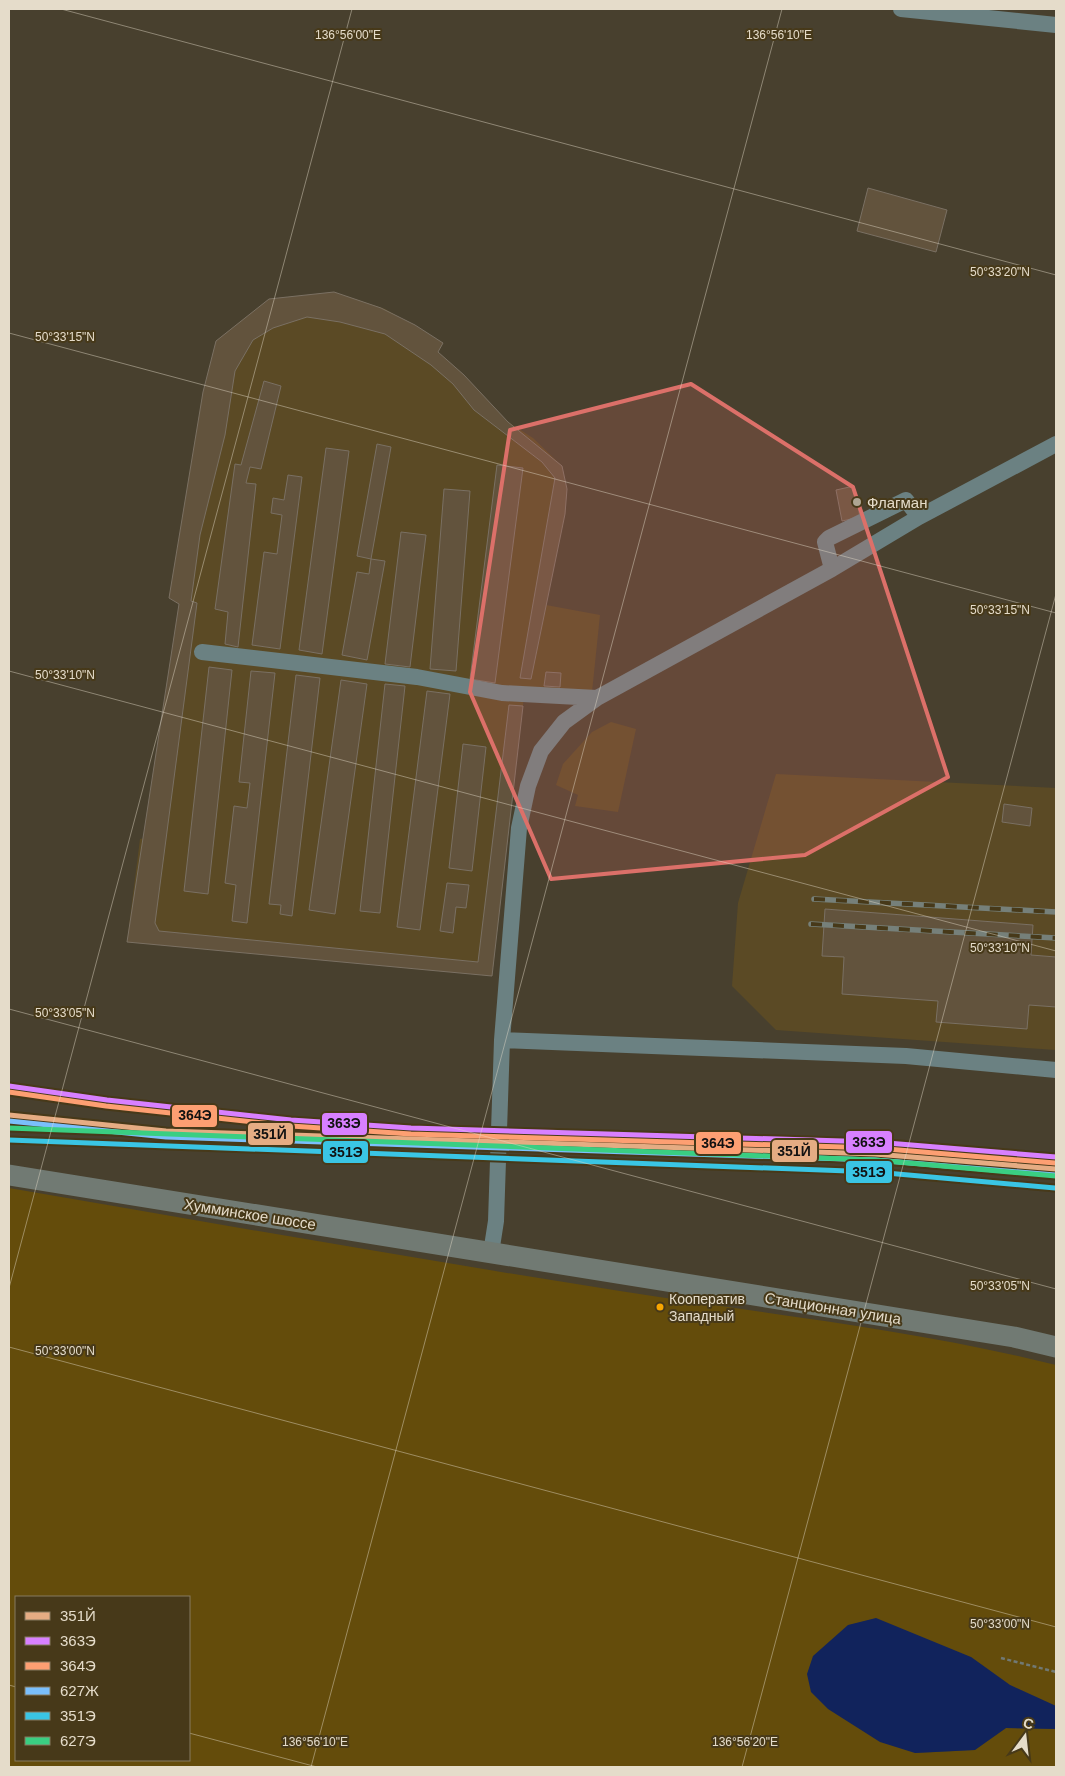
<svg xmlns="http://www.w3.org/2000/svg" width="1065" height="1776" viewBox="0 0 1065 1776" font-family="Helvetica,sans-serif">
	<rect width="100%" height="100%" fill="#48402e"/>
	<path fill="#5b4a25" d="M 334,292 L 385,309 L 443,343 L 438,352 L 508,422 L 533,438 L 562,466 L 567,489 L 565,514 L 546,605 L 600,615 L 592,692 L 525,688 L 492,976 L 127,942 L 140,839 L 150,837 L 179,604 L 169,598 L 203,392 L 216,341 L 269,299 Z
		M 611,722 L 636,729 L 618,812 L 575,806 L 578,795 L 556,785 L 563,764 L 592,732 Z
		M 776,774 L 1056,788 L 1056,1050 L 776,1030 L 732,986 L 738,903 Z"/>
	<path fill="#644c0b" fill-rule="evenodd" d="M 9,1188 C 212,1223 416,1259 620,1291 C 765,1314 913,1329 1056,1365 L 1056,1706 L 1010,1685 L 971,1657 L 915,1753 L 974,1750 L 1006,1728 L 1056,1729 L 1056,1767 L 9,1767 ZM 16,1597 L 189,1597 L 189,1760 L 16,1760 Z"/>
	<path fill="#11235c" d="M 876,1618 L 971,1657 L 1010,1685 L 1056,1706 L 1056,1729 L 1006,1728 L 975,1750 L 915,1753 L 880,1742 L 828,1709 L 811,1692 L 807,1674 L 813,1656 L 848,1625 Z"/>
	<path fill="#62533d" stroke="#7a7063" d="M 868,188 L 947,210 L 936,252 L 857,231 Z
		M 334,292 L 381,308 L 415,325 L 443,343 L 438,352 L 464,375 L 508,422 L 562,466 L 567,489 L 565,514 L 531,679 L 520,678 L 555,478 L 542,462 L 474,410 L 453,384 L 431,365 L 385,334 L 340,322 L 307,317 L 273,328 L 253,340 L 235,371 L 225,435 L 200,535 L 191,601 L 197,603 L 155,923 L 159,931 L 478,962 L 509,705 L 523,706 L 492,976 L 127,942 L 179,604 L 169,598 L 203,392 L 216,341 L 269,299 Z
		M 264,381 L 281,386 L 261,469 L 250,467 L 246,483 L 256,484 L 238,647 L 225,644 L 228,612 L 215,609 L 235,464 L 241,465 Z
		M 377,444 L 391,447 L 371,559 L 357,556 Z
		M 326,448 L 349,451 L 322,654 L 299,650 Z
		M 497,465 L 523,468 L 495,683 L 470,679 Z
		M 288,475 L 302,477 L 280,649 L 252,645 L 264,552 L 277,554 L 282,515 L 271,513 L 273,498 L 284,500 Z
		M 854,486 L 860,517 L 842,521 L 836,490 Z
		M 444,489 L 470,491 L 456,671 L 430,669 Z
		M 401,532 L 426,535 L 410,667 L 385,664 Z
		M 371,559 L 385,561 L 367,660 L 342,655 L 357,572 L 369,574 Z
		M 209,667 L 232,670 L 208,894 L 184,891 Z
		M 251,671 L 275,673 L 247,923 L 232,921 L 236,885 L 225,883 L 234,806 L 247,808 L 250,783 L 239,782 Z
		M 546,672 L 561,673 L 560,687 L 544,686 Z
		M 296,675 L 320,678 L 292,916 L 280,914 L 281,905 L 269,904 Z
		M 341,680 L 367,684 L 335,914 L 309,910 Z
		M 385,684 L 405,686 L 380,913 L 360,911 Z
		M 427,691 L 450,694 L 420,930 L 397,927 Z
		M 463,744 L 486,747 L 472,871 L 449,868 Z
		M 1004,804 L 1032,808 L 1030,826 L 1002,822 Z
		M 447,883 L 469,885 L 466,908 L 456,907 L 453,933 L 440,931 Z
		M 825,909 L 1033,925 L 1031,955 L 1056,957 L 1056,1007 L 1029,1005 L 1027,1029 L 936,1022 L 938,1001 L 842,994 L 844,957 L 822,956 Z"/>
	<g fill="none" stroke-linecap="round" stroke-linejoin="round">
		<path stroke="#717974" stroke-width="2.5" stroke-dasharray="4 2.5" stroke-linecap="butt" d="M 1001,1658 L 1056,1672"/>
		<path stroke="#6b8182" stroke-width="16" d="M 901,9 L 1056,25
			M 832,569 L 825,542 L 829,538 L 906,500 L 919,517
			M 202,652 L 417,677 L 502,693 L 597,698
			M 502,1040 L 906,1056 L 1056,1070
			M 491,1253 L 496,1221 L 502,1040 L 519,828 L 528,786 L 541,751 L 564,722 L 597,698 L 832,569 L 919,517 L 1056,444"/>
		<path stroke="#717a73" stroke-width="21" d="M 9,1175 L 1014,1337 L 1056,1347"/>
		<defs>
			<path id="rail" d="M 814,899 L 1056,912
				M 811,924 L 1056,938"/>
		</defs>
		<use href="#rail" stroke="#76807a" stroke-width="5.5"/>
		<use href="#rail" stroke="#473919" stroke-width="4" stroke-dasharray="11" stroke-linecap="butt"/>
		<defs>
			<path id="rail-1" d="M 9,1115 L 166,1131 L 875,1154 L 1056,1169"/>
			<path id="rail-2" d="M 9,1086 L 107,1100 L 291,1120 L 411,1128 L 875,1142 L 1056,1157"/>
			<path id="rail-3" d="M 9,1092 L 106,1106 L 291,1126 L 411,1134 L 875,1148 L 1055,1163"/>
			<path id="rail-4" d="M 9,1121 L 166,1137 L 875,1160 L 1055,1175"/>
			<path id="rail-5" d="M 9,1140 L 875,1172 L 1055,1188"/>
			<path id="rail-6" d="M 9,1128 L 875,1160 L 1056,1176"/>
		</defs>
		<use href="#rail-1" stroke="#473919" stroke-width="9"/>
		<use href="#rail-2" stroke="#473919" stroke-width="9"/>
		<use href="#rail-3" stroke="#473919" stroke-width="9"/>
		<use href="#rail-4" stroke="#473919" stroke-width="9"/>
		<use href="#rail-5" stroke="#473919" stroke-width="9"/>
		<use href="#rail-6" stroke="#473919" stroke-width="9"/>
		<use href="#rail-1" stroke="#e5ac83" stroke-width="5"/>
		<use href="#rail-2" stroke="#d880ff" stroke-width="5"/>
		<use href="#rail-3" stroke="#fd9f72" stroke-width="5"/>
		<use href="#rail-4" stroke="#7abffc" stroke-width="5"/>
		<use href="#rail-5" stroke="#3ac5e4" stroke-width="5"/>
		<use href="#rail-6" stroke="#3ace82" stroke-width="5"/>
	</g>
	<path fill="#dc7069" fill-opacity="0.2" stroke="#dc7069" stroke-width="4" stroke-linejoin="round" d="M 691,384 L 853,487 L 948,777 L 805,855 L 551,879 L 470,692 L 510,430 Z"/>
	<path fill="none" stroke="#e5dcca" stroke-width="1" stroke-opacity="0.45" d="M 61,9 L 1056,275M 9,333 L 1056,613M 9,671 L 1056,951M 9,1009 L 1056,1289M 9,1288 L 352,9M 9,1347 L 1056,1627M 9,1685 L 16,1687M 189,1733 L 317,1767M 311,1767 L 782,9M 742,1767 L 1056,594"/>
	<circle fill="#aea593" stroke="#473919" stroke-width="2" cx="857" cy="502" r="5"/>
	<circle fill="#f7a600" stroke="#473919" stroke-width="2" cx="660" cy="1307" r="4.5"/>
	<g text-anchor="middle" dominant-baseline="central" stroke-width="4" stroke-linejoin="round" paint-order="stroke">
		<g font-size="14" fill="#e5dcca" stroke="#473919" text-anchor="start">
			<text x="669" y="1299">Кооператив<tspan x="669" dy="17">Западный</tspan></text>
		</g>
		<g font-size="15" fill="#e5dcca" stroke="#473919" text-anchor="start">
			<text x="867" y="502">Флагман</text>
		</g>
		<g font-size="15" fill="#e5dcca" stroke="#473919">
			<text transform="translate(250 1214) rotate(9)">Хумминское шоссе</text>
			<text transform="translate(833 1308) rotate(9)">Станционная улица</text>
		</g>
	</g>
	<g font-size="12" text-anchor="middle" fill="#e5dcca" stroke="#473919" stroke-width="4" stroke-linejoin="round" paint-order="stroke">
		<text x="348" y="39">136°56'00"E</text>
		<text x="779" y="39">136°56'10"E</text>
		<text x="1000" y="276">50°33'20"N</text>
		<text x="65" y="341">50°33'15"N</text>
		<text x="1000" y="614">50°33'15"N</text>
		<text x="65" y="679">50°33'10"N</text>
		<text x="1000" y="952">50°33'10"N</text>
		<text x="65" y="1017">50°33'05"N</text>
		<text x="1000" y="1290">50°33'05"N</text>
		<text x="65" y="1355">50°33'00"N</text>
		<text x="1000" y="1628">50°33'00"N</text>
		<text x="315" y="1746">136°56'10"E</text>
		<text x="745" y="1746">136°56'20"E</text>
	</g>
	<g stroke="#473919" stroke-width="2">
		<rect x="171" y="1104" width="47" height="24" rx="5" fill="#fd9f72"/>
		<rect x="321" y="1112" width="47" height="24" rx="5" fill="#d880ff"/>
		<rect x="247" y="1122" width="47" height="24" rx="5" fill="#e5ac83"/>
		<rect x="845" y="1130" width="48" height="24" rx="5" fill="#d880ff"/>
		<rect x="695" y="1131" width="47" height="24" rx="5" fill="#fd9f72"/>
		<rect x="771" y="1139" width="47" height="24" rx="5" fill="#e5ac83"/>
		<rect x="322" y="1140" width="47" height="24" rx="5" fill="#3ac5e4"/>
		<rect x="845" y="1160" width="48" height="24" rx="5" fill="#3ac5e4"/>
	</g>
	<g font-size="14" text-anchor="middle" font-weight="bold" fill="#111">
		<text x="195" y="1120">364Э</text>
		<text x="344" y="1128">363Э</text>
		<text x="270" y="1139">351Й</text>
		<text x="869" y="1147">363Э</text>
		<text x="718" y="1148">364Э</text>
		<text x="794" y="1156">351Й</text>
		<text x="346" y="1157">351Э</text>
		<text x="869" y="1177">351Э</text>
	</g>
	<rect width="1065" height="1776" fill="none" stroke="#e5dcca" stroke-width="20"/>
	<rect x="15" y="1596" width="175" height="165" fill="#473919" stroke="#867a60"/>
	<rect x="25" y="1612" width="25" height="8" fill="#e5ac83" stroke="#867a60"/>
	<text x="60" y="1621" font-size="15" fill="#e5dcca">351Й</text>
	<rect x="25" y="1637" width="25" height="8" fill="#d880ff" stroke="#867a60"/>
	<text x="60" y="1646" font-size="15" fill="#e5dcca">363Э</text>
	<rect x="25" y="1662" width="25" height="8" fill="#fd9f72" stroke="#867a60"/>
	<text x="60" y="1671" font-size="15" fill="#e5dcca">364Э</text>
	<rect x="25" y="1687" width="25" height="8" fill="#7abffc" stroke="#867a60"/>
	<text x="60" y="1696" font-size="15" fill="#e5dcca">627Ж</text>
	<rect x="25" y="1712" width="25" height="8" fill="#3ac5e4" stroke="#867a60"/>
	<text x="60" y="1721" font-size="15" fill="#e5dcca">351Э</text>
	<rect x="25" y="1737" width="25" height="8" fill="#3ace82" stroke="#867a60"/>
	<text x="60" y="1746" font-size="15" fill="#e5dcca">627Э</text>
	<g transform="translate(1025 1736) rotate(15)" stroke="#473919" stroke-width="4" paint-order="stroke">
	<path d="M0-4L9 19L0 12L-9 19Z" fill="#e5dcca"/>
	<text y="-8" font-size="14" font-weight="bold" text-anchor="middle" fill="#e5dcca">С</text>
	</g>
</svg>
